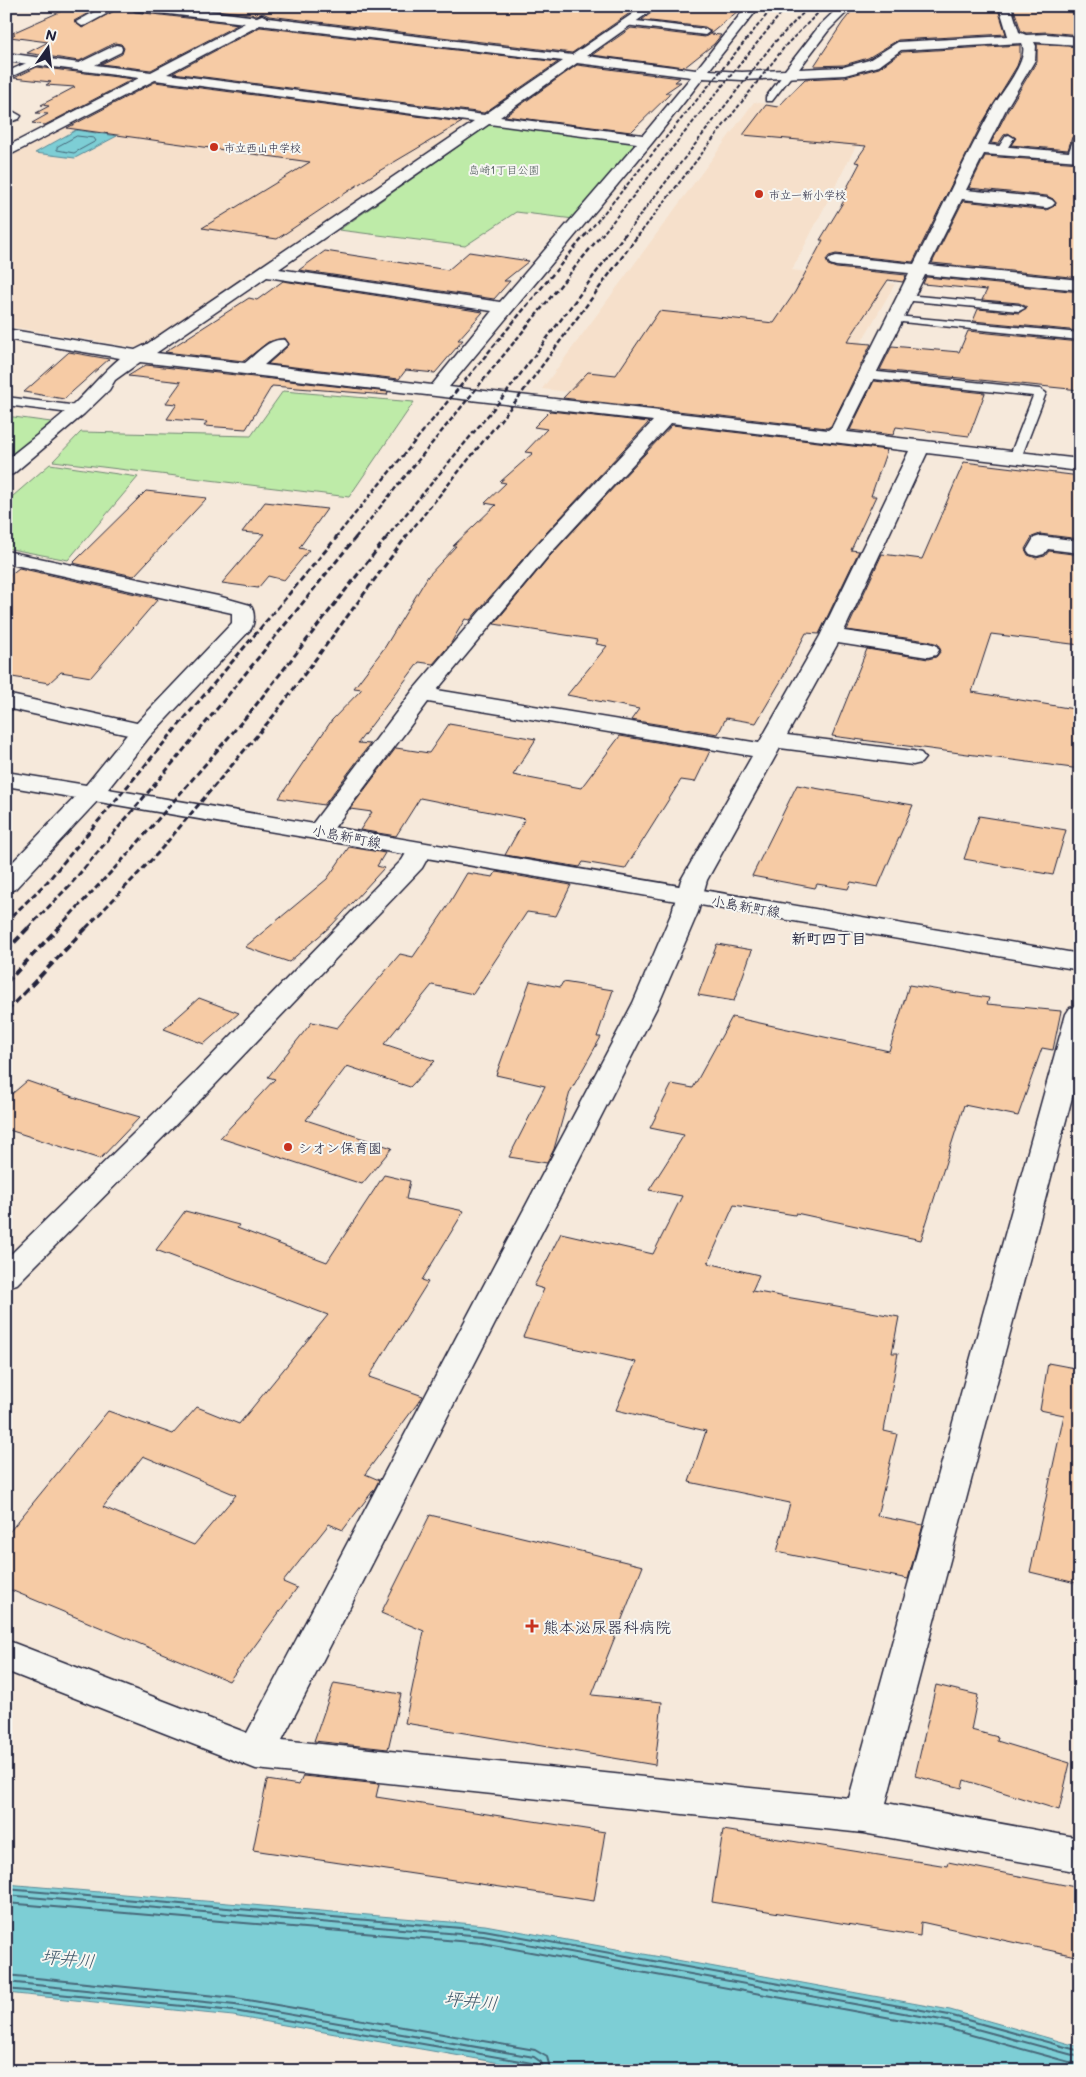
<svg xmlns="http://www.w3.org/2000/svg" width="1086" height="2077" viewBox="0 0 1086 2077" font-family="Mali,'Klee One',sans-serif">
	<rect width="100%" height="100%" fill="#f6e9db"/>
	<filter id="ink" filterUnits="userSpaceOnUse"><feTurbulence type="fractalNoise" baseFrequency=".02" numOctaves="2"/><feDisplacementMap in="SourceGraphic" scale="10" xChannelSelector="R" yChannelSelector="G"/><feConvolveMatrix kernelMatrix="1 2 1 2 8 2 1 2 1" color-interpolation-filters="sRGB"/></filter>
	<g filter="url(#ink)">
		<path fill="#f6e0cb" d="M 158,79 L 473,121 L 139,348 L 6,326 L 6,157 Z
			M 754,102 L 826,114 L 871,117 L 792,270 L 895,284 L 816,420 L 542,389 Z"/>
		<path fill="#beeba8" stroke="#708672" d="M 493,122 L 643,142 L 574,219 L 516,212 L 465,246 L 339,230 Z
			M 283,391 L 414,402 L 349,497 L 53,461 L 81,432 L 251,436 Z
			M 6,416 L 51,422 L 6,463 Z
			M 50,464 L 138,477 L 68,560 L 6,548 L 6,502 Z"/>
		<path fill="#7dced5" stroke="#598997" d="M 76,130 L 117,136 L 75,158 L 35,153 Z
			M 6,1884 L 485,1925 L 950,2010 L 1080,2047 L 1080,2071 L 546,2071 L 233,2016 L 6,1993 Z"/>
		<g fill="none" stroke-linecap="round" stroke-linejoin="round">
			<path stroke="#466779" stroke-width="1" d="M 77,136 L 94,138 L 96,141 L 74,153 L 57,150 L 57,147 Z"/>
			<path stroke="#466779" stroke-width="2" d="M 6,1889 L 484,1930 L 949,2015 L 1080,2051
				M 6,1895 L 483,1936 L 947,2021 L 1080,2057
				M 6,1903 L 482,1943 L 946,2028 L 1080,2065
				M 6,1975 L 236,1998 L 535,2050 L 547,2057 L 551,2071
				M 6,1982 L 235,2005 L 534,2057 L 541,2062 L 544,2071
				M 6,1989 L 234,2011 L 532,2063 L 537,2066 L 537,2071"/>
		</g>
		<path fill="#f6cba5" stroke="#22223b" fill-rule="evenodd" d="M 73,6 L 101,6 L 74,21 L 82,28 L 123,6 L 127,6 L 135,12 L 239,24 L 151,70 L 101,64 L 122,54 L 124,48 L 121,44 L 115,43 L 79,61 L 27,53 L 48,42 L 10,37 L 15,34 L 10,34 Z
			M 185,6 L 640,6 L 572,53 L 269,16 L 263,13 L 257,15 Z
			M 660,6 L 744,6 L 710,34 L 721,35 L 714,44 L 685,67 L 592,55 L 631,28 L 705,37 L 710,34 L 710,30 L 705,27 L 642,20 Z
			M 856,6 L 997,6 L 1006,34 L 898,40 L 868,58 L 844,65 L 814,66 L 843,22 Z
			M 1013,6 L 1040,6 L 1039,9 L 1080,13 L 1080,35 L 1047,32 L 1026,33 L 1021,31 Z
			M 260,27 L 558,62 L 484,113 L 173,73 Z
			M 1037,44 L 1080,47 L 1080,133 L 1072,137 L 1068,150 L 1011,145 L 1016,138 L 1008,133 L 1004,135 L 998,144 L 991,143 L 1009,108 L 1037,61 Z
			M 1020,45 L 1020,57 L 1017,66 L 981,125 L 913,262 L 836,254 L 829,256 L 826,260 L 828,265 L 836,268 L 906,275 L 903,282 L 888,280 L 847,342 L 871,344 L 831,426 L 827,428 L 563,398 L 588,372 L 616,375 L 659,311 L 774,323 L 795,292 L 823,240 L 820,240 L 845,199 L 841,199 L 860,163 L 855,162 L 866,146 L 743,135 L 766,105 L 778,107 L 805,79 L 845,77 L 879,68 L 902,52 Z
			M 577,65 L 672,77 L 680,78 L 675,82 L 681,82 L 665,93 L 671,93 L 631,132 L 505,116 Z
			M 37,67 L 133,79 L 45,125 L 32,123 L 48,114 L 36,113 L 49,106 L 41,105 L 75,87 L 46,85 L 51,82 L 14,78 Z
			M 155,82 L 462,122 L 374,174 L 277,239 L 202,228 L 310,162 L 67,128 Z
			M 985,156 L 1080,163 L 1080,278 L 932,263 L 963,201 L 1047,210 L 1056,204 L 1053,199 L 1047,196 L 969,188 Z
			M 325,251 L 448,270 L 469,252 L 529,261 L 504,281 L 510,281 L 494,299 L 299,270 Z
			M 926,277 L 1080,292 L 1080,331 L 973,321 L 978,309 L 1019,313 L 1027,307 L 1019,303 L 982,300 L 987,290 L 923,284 Z
			M 283,281 L 483,312 L 458,340 L 463,340 L 435,373 L 406,370 L 399,379 L 268,364 L 289,345 L 285,338 L 268,342 L 244,361 L 165,352 L 249,298 L 257,300 Z
			M 968,331 L 1080,342 L 1080,390 L 880,370 L 892,346 L 959,352 Z
			M 69,352 L 109,359 L 64,399 L 24,392 Z
			M 146,365 L 388,392 L 387,395 L 272,386 L 246,429 L 204,426 L 207,422 L 167,419 L 177,404 L 166,403 L 181,382 L 128,376 Z
			M 874,381 L 985,393 L 969,436 L 896,427 L 893,435 L 850,430 Z
			M 550,411 L 649,422 L 534,546 L 470,620 L 465,619 L 451,643 L 433,664 L 419,662 L 358,743 L 370,744 L 324,805 L 279,798 L 332,720 L 362,689 L 354,688 L 385,647 L 428,576 L 456,546 L 453,546 L 496,505 L 485,503 L 506,483 L 500,482 L 533,453 L 525,452 L 547,429 L 534,427 Z
			M 672,425 L 887,450 L 871,496 L 876,496 L 851,550 L 859,551 L 819,634 L 806,633 L 782,679 L 756,723 L 726,718 L 718,734 L 631,720 L 639,709 L 567,695 L 607,646 L 596,644 L 598,640 L 494,624 L 550,556 Z
			M 964,462 L 1080,476 L 1080,539 L 1040,534 L 1032,537 L 1025,549 L 1028,555 L 1036,558 L 1045,556 L 1049,551 L 1080,555 L 1080,645 L 991,634 L 972,692 L 1080,710 L 1080,769 L 832,736 L 867,649 L 928,659 L 936,657 L 941,651 L 938,644 L 928,641 L 847,630 L 882,554 L 922,559 Z
			M 146,491 L 207,498 L 134,576 L 73,563 Z
			M 265,502 L 327,509 L 299,548 L 309,550 L 284,580 L 268,576 L 258,588 L 222,583 L 264,534 L 242,532 Z
			M 19,568 L 158,599 L 91,677 L 61,672 L 49,683 L 6,676 L 6,578 Z
			M 449,724 L 536,739 L 513,775 L 581,788 L 620,736 L 710,751 L 695,782 L 681,780 L 625,869 L 583,862 L 580,867 L 505,855 L 525,819 L 420,798 L 396,836 L 360,830 L 372,812 L 350,809 L 396,748 L 429,753 Z
			M 797,785 L 913,805 L 878,887 L 851,882 L 848,889 L 817,884 L 815,888 L 752,876 Z
			M 979,816 L 1066,830 L 1053,875 L 964,859 Z
			M 349,847 L 385,853 L 377,866 L 384,868 L 332,925 L 289,962 L 245,947 L 327,879 Z
			M 496,872 L 571,885 L 556,916 L 527,912 L 473,994 L 432,985 L 384,1044 L 435,1061 L 410,1087 L 347,1066 L 306,1120 L 392,1148 L 362,1184 L 220,1138 L 275,1079 L 268,1077 L 312,1022 L 337,1028 L 400,954 L 413,957 L 447,907 L 467,873 L 493,877 Z
			M 717,944 L 752,950 L 734,1001 L 698,995 Z
			M 530,981 L 560,987 L 563,982 L 613,990 L 597,1037 L 601,1037 L 570,1092 L 554,1149 L 547,1163 L 509,1157 L 545,1086 L 496,1075 Z
			M 909,985 L 989,998 L 987,1004 L 1061,1011 L 1053,1050 L 1042,1048 L 1018,1116 L 964,1105 L 921,1240 L 796,1213 L 795,1215 L 734,1205 L 708,1263 L 759,1275 L 752,1291 L 899,1317 L 892,1353 L 898,1353 L 884,1431 L 897,1434 L 877,1516 L 923,1525 L 908,1579 L 777,1552 L 790,1503 L 689,1482 L 706,1431 L 616,1410 L 636,1362 L 523,1337 L 544,1289 L 534,1286 L 561,1233 L 653,1254 L 682,1196 L 649,1190 L 684,1135 L 650,1128 L 672,1084 L 693,1088 L 732,1017 L 889,1051 Z
			M 199,998 L 239,1013 L 204,1044 L 164,1029 Z
			M 27,1081 L 88,1102 L 140,1117 L 100,1159 L 6,1129 L 6,1099 Z
			M 384,1175 L 410,1181 L 406,1199 L 464,1211 L 422,1280 L 428,1282 L 369,1377 L 423,1396 L 365,1474 L 379,1480 L 375,1488 L 343,1530 L 329,1524 L 283,1582 L 297,1588 L 229,1681 L 6,1588 L 6,1536 L 108,1411 L 173,1434 L 197,1407 L 239,1424 L 328,1315 L 156,1250 L 185,1211 L 239,1225 L 237,1228 L 327,1262 ZM 143,1456 L 236,1495 L 194,1545 L 103,1507 Z
			M 1048,1363 L 1080,1369 L 1080,1584 L 1030,1572 L 1064,1415 L 1040,1410 Z
			M 430,1515 L 643,1566 L 592,1695 L 662,1702 L 655,1765 L 405,1723 L 424,1631 L 381,1613 Z
			M 334,1683 L 401,1694 L 388,1749 L 314,1741 Z
			M 936,1685 L 978,1695 L 971,1730 L 998,1737 L 997,1741 L 1070,1763 L 1059,1810 L 964,1780 L 962,1788 L 915,1776 Z
			M 303,1776 L 379,1784 L 376,1797 L 605,1832 L 594,1901 L 253,1850 L 267,1780 L 299,1785 Z
			M 723,1830 L 947,1866 L 948,1862 L 1080,1888 L 1080,1957 L 921,1922 L 920,1936 L 712,1902 Z"/>
		<g fill="none" stroke-linecap="round" stroke-linejoin="round">
			<defs>
				<path id="lane" d="M 628,20 L 705,29 L 709,32 L 705,35 L 625,25 L 624,23 Z
					M 38,58 L 42,61 L 41,63 L 6,79 L 6,72 Z
					M 789,70 L 793,73 L 792,75 L 772,101 L 766,101 L 766,97 L 786,71 Z
					M 1009,135 L 1014,138 L 1004,153 L 1001,154 L 998,153 L 996,151 L 1006,136 Z
					M 1080,135 C 1080,144 1080,151 1075,159 L 1069,159 L 1067,157 L 1074,138 Z
					M 906,295 L 1019,305 L 1025,308 L 1019,311 L 902,300 L 900,298 Z
					M 896,316 L 1080,333 L 1080,340 L 892,321 L 890,319 L 892,317 Z
					M 868,371 L 1040,389 L 1046,393 L 1021,458 L 1015,462 L 1009,458 L 1033,396 L 864,378 L 862,375 Z
					M 6,397 L 78,406 L 84,410 L 78,414 L 6,405 Z"/>
				<path id="street" d="M 105,6 L 121,6 L 86,25 L 82,26 L 76,22 Z
					M 129,6 L 168,6 L 257,17 L 262,15 L 268,18 L 572,55 L 644,6 L 658,6 L 587,56 L 696,70 L 747,6 L 760,6 L 709,70 L 742,72 L 785,70 L 820,25 L 840,6 L 853,6 L 828,31 L 799,69 L 844,67 L 869,60 L 898,42 L 1008,36 L 999,6 L 1011,6 L 1019,32 L 1026,35 L 1047,34 L 1080,37 L 1080,45 L 1034,42 L 1036,46 L 1035,60 L 1007,107 L 988,145 L 1080,153 L 1080,161 L 984,154 L 966,190 L 1047,198 L 1052,200 L 1055,203 L 1052,206 L 1047,208 L 962,199 L 929,265 L 1080,280 L 1080,290 L 925,275 L 847,432 L 1080,459 L 1080,471 L 927,453 L 844,631 L 928,643 L 936,645 L 939,650 L 936,655 L 928,657 L 838,643 L 787,735 L 913,751 L 921,753 L 925,758 L 921,763 L 913,765 L 780,748 L 707,880 L 698,912 L 659,1003 L 282,1740 L 849,1798 L 1066,1014 L 1070,1008 L 1080,1006 L 1080,1067 L 886,1803 L 1080,1838 L 1080,1872 L 863,1833 L 256,1769 L 6,1671 L 6,1640 L 247,1733 L 633,1003 L 672,912 L 681,880 L 752,756 L 428,702 L 328,836 L 319,838 L 310,836 L 307,831 L 414,689 L 535,547 L 653,421 L 140,362 L 115,380 L 109,390 L 84,414 L 13,474 L 6,476 L 6,460 C 28,442 52,424 73,405 C 89,390 102,373 120,358 L 6,339 L 6,329 L 135,350 L 147,344 L 474,122 L 155,80 L 6,157 L 6,147 L 139,78 L 6,61 L 6,53 L 79,63 L 116,45 L 121,46 L 122,49 L 121,52 L 95,65 L 151,72 L 245,23 L 135,10 ZM 260,25 L 563,61 L 484,115 L 167,74 ZM 1022,43 C 1030,59 1001,93 993,107 C 965,158 941,211 914,264 L 836,256 L 830,258 L 828,261 L 830,264 L 836,266 L 909,273 L 832,427 L 828,430 L 449,387 L 652,143 L 703,78 L 742,80 L 845,75 L 879,66 L 901,50 ZM 577,63 L 691,77 L 643,135 L 500,117 ZM 489,124 L 637,143 L 500,302 L 279,269 ZM 267,277 L 492,311 L 432,385 L 264,365 L 288,344 L 285,340 C 270,337 256,354 245,363 L 156,353 ZM 671,423 L 909,451 L 820,636 L 759,743 L 437,690 L 549,555 Z
					M 14,112 L 21,116 L 19,119 L 6,123 L 6,114 Z
					M 1041,536 L 1080,541 L 1080,553 L 1048,549 L 1044,554 L 1037,556 L 1030,554 L 1027,550 L 1034,538 Z
					M 6,694 L 150,726 L 153,731 L 150,736 L 142,738 L 6,708 Z
					M 92,786 L 100,788 L 104,793 L 100,798 L 15,889 L 6,892 L 6,869 L 84,788 Z
					M 420,843 L 429,845 L 432,850 L 422,868 L 212,1088 L 17,1284 L 6,1287 L 6,1259 L 192,1076 L 402,860 L 411,845 Z"/>
				<path id="secondary" d="M 6,551 L 218,596 L 250,605 C 255,611 255,622 251,629 L 150,736 L 108,789 L 1080,954 L 1080,970 L 6,786 L 6,772 L 86,785 L 134,726 L 232,623 L 232,613 L 6,563 Z"/>
			</defs>
			<use href="#lane" stroke="#22223b" stroke-width="3"/>
			<use href="#street" stroke="#22223b" stroke-width="3"/>
			<use href="#secondary" stroke="#22223b" stroke-width="3"/>
			<use href="#lane" fill="#f6f6f2" fill-rule="evenodd"/>
			<use href="#street" fill="#f6f6f2" fill-rule="evenodd"/>
			<use href="#secondary" fill="#f6f6f2" fill-rule="evenodd"/>
			<path stroke="#22223b" stroke-width="2" stroke-dasharray="4 2" stroke-linecap="butt" d="M 585,236 L 774,6
				M 601,236 L 787,6
				M 624,236 L 773,44 L 810,6
				M 638,236 L 786,45 L 825,6"/>
			<path stroke="#22223b" stroke-width="2.5" stroke-dasharray="5 2.5" stroke-linecap="butt" d="M 335,538 L 586,234
				M 355,538 L 602,234
				M 386,538 L 504,396 L 625,234
				M 405,538 L 519,397 L 639,234"/>
			<path stroke="#22223b" stroke-width="3" stroke-dasharray="6 3" stroke-linecap="butt" d="M 6,922 L 47,882 L 337,537
				M 28,928 L 70,885 L 182,752 L 356,537
				M 58,928 L 129,853 L 252,710 L 387,537
				M 86,928 L 157,854 L 275,714 L 406,537"/>
			<path stroke="#22223b" stroke-width="4" stroke-dasharray="8 4" stroke-linecap="butt" d="M 6,951 L 29,927
				M 6,983 L 59,927
				M 6,1012 L 87,927"/>
		</g>
	</g>
	<g fill="#c8321e" stroke="#f6f6f2" stroke-width="2">
		<circle cx="214" cy="147" r="5"/>
		<circle cx="759" cy="194" r="5"/>
		<circle cx="288" cy="1147" r="5"/>
		<path d="M529.5 1618.5h5v5h5v5h-5v5h-5v-5h-5v-5h5z"/>
	</g>
	<g text-anchor="middle" dominant-baseline="central" stroke-width="4" stroke-linejoin="round" paint-order="stroke">
		<g font-size="11" fill="#22223b" stroke="#f6f6f2" text-anchor="start">
			<text x="224" y="147">市立西山中学校</text>
			<text x="769" y="194">市立一新小学校</text>
		</g>
		<g font-size="11" fill="#495456" stroke="#f6f6f2">
			<text x="504" y="169">島崎1丁目公園</text>
		</g>
		<g font-size="14" fill="#22223b" stroke="#f6f6f2">
			<text transform="translate(347 836) rotate(11)">小島新町線</text>
			<text transform="translate(746 906) rotate(10)">小島新町線</text>
		</g>
		<g font-size="14" fill="#22223b" stroke="#f6f6f2" text-anchor="start">
			<text x="298" y="1147">シオン保育園</text>
		</g>
		<g font-size="15" font-weight="bold" fill="#22223b" stroke="#f6f6f2">
			<text x="829" y="938">新町四丁目</text>
		</g>
		<g font-size="16" fill="#22223b" stroke="#f6f6f2" text-anchor="start">
			<text x="543" y="1626">熊本泌尿器科病院</text>
		</g>
		<g font-size="18" font-style="italic" fill="#3d5669" stroke="#f6f6f2">
			<text transform="translate(68 1958) rotate(6)">坪井川</text>
			<text transform="translate(471 2000) rotate(6)">坪井川</text>
		</g>
	</g>
	<rect width="1086" height="2077" fill="none" stroke="#f6f6f2" stroke-width="25"/>
	<rect x="12" y="12" width="1061" height="2052" fill="none" stroke="#22223b" stroke-width="2" filter="url(#ink)"/>
	<g transform="translate(48 48) rotate(14)" stroke="#f6f6f2" stroke-width="4" paint-order="stroke">
	<path d="M0-4L9 19L0 12L-9 19Z" fill="#22223b"/>
	<text y="-8" font-size="14" font-weight="bold" text-anchor="middle" fill="#22223b">N</text>
	</g>
</svg>
